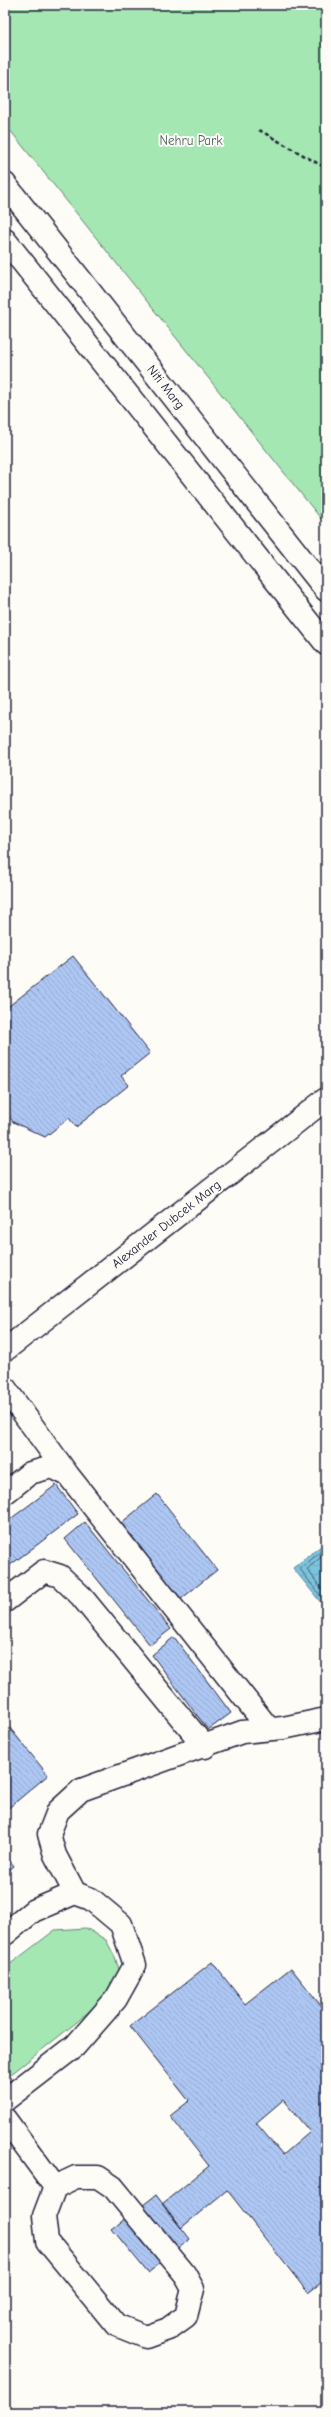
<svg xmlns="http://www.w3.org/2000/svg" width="331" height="2417" viewBox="0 0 331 2417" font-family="'Comic Neue',sans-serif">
	<defs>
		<pattern id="water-waves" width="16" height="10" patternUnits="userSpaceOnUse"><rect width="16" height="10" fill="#7cc3dd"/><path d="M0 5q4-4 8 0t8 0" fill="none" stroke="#6ba7bf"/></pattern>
		<pattern id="building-back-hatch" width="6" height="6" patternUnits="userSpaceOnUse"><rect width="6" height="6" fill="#adc6f3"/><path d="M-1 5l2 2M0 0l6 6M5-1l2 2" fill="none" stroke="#95aad1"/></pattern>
	</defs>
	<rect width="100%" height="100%" fill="#fdfcf7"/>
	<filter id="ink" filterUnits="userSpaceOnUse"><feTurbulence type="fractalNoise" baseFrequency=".025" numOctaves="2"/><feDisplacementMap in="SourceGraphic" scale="8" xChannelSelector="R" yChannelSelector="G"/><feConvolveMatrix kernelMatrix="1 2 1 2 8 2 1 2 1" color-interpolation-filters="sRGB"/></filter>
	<g filter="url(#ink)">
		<path fill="#a4e7b2" stroke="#638476" d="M 5,5 L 326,5 L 326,525 L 5,124 Z
			M 86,1928 L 106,1940 L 115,1957 L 120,1972 L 112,1991 L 77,2022 L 5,2079 L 5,1968 L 55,1930 Z"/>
		<path fill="url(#water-waves)" stroke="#58839c" d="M 326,1542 L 326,1609 L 293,1568 Z"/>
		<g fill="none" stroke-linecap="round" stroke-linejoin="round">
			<path stroke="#46627c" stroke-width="1" d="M 326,1547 L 300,1569 L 326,1603
				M 326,1553 L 307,1569 L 326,1595"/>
		</g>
		<path fill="url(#building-back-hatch)" stroke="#22223b" fill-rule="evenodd" d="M 73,956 L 150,1053 L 121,1076 L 129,1085 L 76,1127 L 69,1118 L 45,1137 L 13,1122 L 5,1110 L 5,1009 Z
			M 56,1485 L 78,1514 L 5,1569 L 5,1523 Z
			M 157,1494 L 217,1570 L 181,1599 L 121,1523 Z
			M 85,1522 L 171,1629 L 150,1645 L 65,1539 Z
			M 174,1637 L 231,1713 L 208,1730 L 152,1655 Z
			M 5,1722 L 48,1775 L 5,1811 Z
			M 5,1855 L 14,1866 L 5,1874 Z
			M 212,1962 L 245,2004 L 291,1968 L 326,2012 L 326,2279 L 308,2293 L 227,2190 L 181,2228 L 162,2204 L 209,2166 L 170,2116 L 189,2101 L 130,2026 ZM 283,2100 L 310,2132 L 283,2155 L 256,2123 Z
			M 156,2195 L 190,2239 L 148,2273 L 112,2229 Z"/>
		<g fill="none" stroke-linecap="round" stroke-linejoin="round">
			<defs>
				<path id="minor" d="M 5,184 L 326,590
					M 5,240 L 326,644
					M 5,1350 L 326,1099
					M 5,1388 L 68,1475
					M 5,1493 L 30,1473 L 52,1467 L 68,1475 L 269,1729
					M 5,1601 L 44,1571 L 60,1576 L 81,1596 L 205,1747
					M 75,1893 L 55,1855 L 49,1834 L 58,1811 L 81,1790 L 242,1732 L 283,1728 L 326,1719
					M 5,1934 L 33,1911 L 75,1893 L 91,1899 L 121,1924 L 135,1965 L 116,1999 L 75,2046 L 5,2100
					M 5,2119 L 55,2187
					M 76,2177 L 98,2177 L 113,2187 L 184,2273 L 193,2289 L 186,2316 L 168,2329 L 146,2337 L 116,2325 L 47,2241 L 44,2216 L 55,2187 Z"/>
			</defs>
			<use href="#minor" stroke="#22223b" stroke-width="25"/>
			<path stroke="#22223b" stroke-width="2.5" stroke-dasharray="4 3" stroke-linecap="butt" d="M 259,130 L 326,168"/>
			<use href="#minor" stroke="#fdfcf7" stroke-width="22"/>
		</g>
	</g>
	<g text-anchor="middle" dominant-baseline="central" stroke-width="4" stroke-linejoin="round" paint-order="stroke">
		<g font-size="13" fill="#495d5f" stroke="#fdfcf7">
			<text x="191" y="140">Nehru Park</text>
		</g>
		<g font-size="13" fill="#22223b" stroke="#fdfcf7">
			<text transform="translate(166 387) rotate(52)">Niti Marg</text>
			<text transform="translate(166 1224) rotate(-38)">Alexander Dubcek Marg</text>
		</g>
	</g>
	<rect width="331" height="2417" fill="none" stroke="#fdfcf7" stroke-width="20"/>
	<rect x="10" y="10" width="311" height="2397" fill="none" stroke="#22223b" stroke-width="1.5" filter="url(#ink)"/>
</svg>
